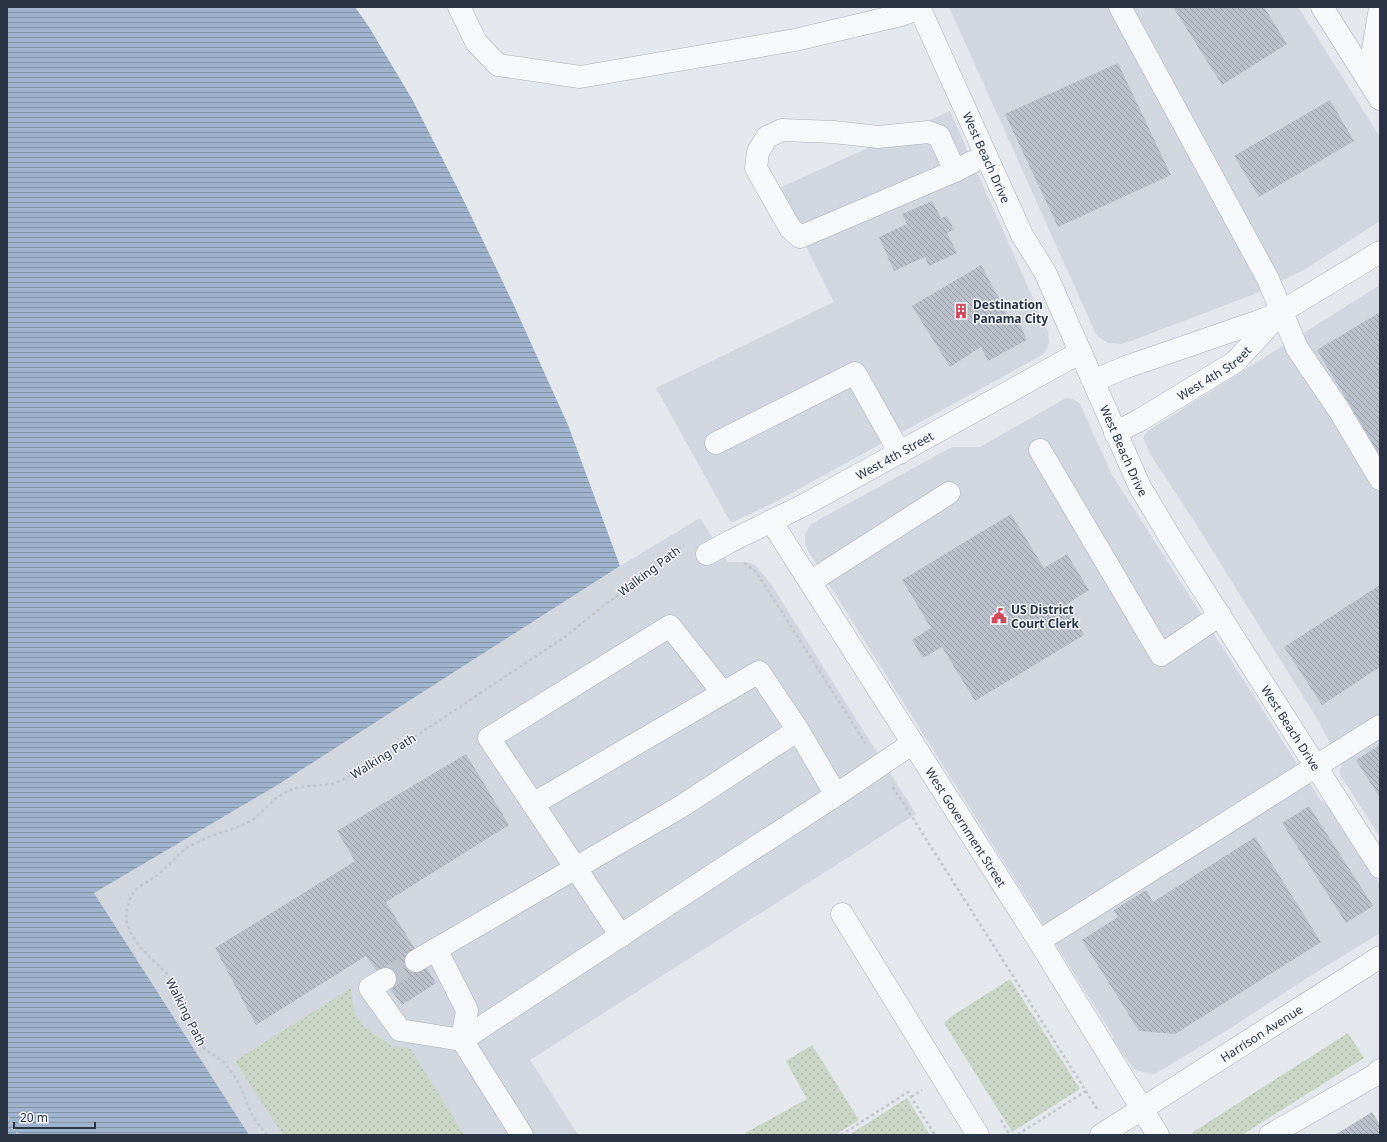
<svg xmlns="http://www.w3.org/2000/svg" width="1387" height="1142" viewBox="0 0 1387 1142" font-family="'Noto Sans',sans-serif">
	<defs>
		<pattern id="grass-dots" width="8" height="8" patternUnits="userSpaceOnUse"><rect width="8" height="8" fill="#c9d6c5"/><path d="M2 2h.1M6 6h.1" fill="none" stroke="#adb8ab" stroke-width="1.8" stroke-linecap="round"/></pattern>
		<pattern id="water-rules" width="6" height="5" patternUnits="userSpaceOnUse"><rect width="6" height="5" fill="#9fb4cc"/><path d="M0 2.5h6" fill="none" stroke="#8293a7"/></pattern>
		<pattern id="building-back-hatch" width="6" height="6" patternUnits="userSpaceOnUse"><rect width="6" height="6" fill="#bbc0ca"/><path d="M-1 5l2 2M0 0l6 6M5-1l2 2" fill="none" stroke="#989da6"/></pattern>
	</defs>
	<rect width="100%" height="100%" fill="#e4e7ec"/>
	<path fill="#d2d6de" d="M 949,7 L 1298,7 L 1380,137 L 1380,221 L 1304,270 L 1252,295 L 1131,341 L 1120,344 L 1108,343 L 1099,337 L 1096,334 Z
		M 950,111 L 1048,332 L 1049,342 L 1047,349 L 1042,355 L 777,501 L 731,523 L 656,388 L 834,302 L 777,189 Z
		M 1380,285 L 1380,837 L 1341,776 L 1339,771 L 1342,766 L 1316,717 L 1196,524 L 1150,454 L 1143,437 L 1149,430 Z
		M 1066,398 L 1073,399 L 1080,404 L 1112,475 L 1321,801 L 1332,806 L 1380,884 L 1380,933 L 1307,978 L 1229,1029 L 1155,1074 L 1146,1073 L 1134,1069 L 1113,1040 L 1114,1037 L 808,551 L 805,544 L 805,534 L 811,524 L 952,447 L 980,447 Z
		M 700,518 L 728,562 L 746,562 L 755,565 L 771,584 L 916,814 L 530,1060 L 578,1135 L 249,1135 L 94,893 L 620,566 Z"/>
	<path fill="url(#grass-dots)" d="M 1010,979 L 1080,1089 L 1012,1132 L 944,1023 L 952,1016 Z
		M 351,988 L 354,1014 L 365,1028 L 393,1047 L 410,1048 L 464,1135 L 283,1135 L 235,1061 Z
		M 1348,1033 L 1364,1058 L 1242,1135 L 1192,1135 L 1193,1132 Z
		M 812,1045 L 859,1120 L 835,1135 L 746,1135 L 745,1133 L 807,1099 L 786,1061 Z
		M 907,1098 L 930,1135 L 849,1135 Z"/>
	<path fill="url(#water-rules)" d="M 7,7 L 355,7 L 369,27 L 412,99 L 462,197 L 511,299 L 568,425 L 620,566 L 279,784 L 94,893 L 249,1135 L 7,1135 Z"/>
	<path fill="url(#building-back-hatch)" d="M 1173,7 L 1264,7 L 1287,44 L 1222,85 Z
		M 1118,63 L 1171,175 L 1058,227 L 1005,114 Z
		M 1330,100 L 1354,141 L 1259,197 L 1234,156 Z
		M 932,201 L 941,218 L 947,216 L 954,230 L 947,233 L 957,253 L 929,266 L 925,257 L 894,271 L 879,237 L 907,224 L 902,214 Z
		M 981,265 L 1009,317 L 1017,319 L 1027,340 L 988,361 L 981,347 L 950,367 L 912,306 Z
		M 1380,312 L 1380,456 L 1317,350 Z
		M 1011,514 L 1044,568 L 1067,554 L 1089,590 L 1066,605 L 1084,635 L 975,701 L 942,647 L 923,658 L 912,640 L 931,628 L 902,580 Z
		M 1380,585 L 1380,667 L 1322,705 L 1284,647 Z
		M 1380,745 L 1380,798 L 1356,760 Z
		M 466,754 L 509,825 L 386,902 L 436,983 L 402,1005 L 366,956 L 256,1025 L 215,948 L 355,861 L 337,831 Z
		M 1309,806 L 1373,906 L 1346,923 L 1282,823 Z
		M 1255,837 L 1321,942 L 1175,1034 L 1139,1031 L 1082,940 L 1118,917 L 1114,910 L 1146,890 L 1153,902 Z
		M 1372,1112 L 1380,1125 L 1380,1135 L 1335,1135 Z"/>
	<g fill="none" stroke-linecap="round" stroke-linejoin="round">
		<path stroke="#bfc3cb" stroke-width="22" stroke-dasharray="22 11" stroke-linecap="butt" d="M 385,979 L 416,961"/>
		<defs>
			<g id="minor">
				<path d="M 459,7 L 476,42 L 498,65 L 580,77 L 795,40 L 901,15 L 920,8"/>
				<path id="s1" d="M 919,7 L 1022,235 L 1045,272 L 1140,487 L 1176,547 L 1380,867"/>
				<path d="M 1120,7 L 1268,279 L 1297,348 L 1339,410 L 1380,479"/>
				<path d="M 1322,7 L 1380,99"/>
				<path d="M 1368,80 L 1380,8"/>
				<path d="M 955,171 L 939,136 L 928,132 L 878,137 L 834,132 L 782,130 L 767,137 L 758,152 L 756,168 L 790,228 L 800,237 L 955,171 L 986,155"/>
				<path d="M 1093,381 L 1126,367 L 1257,322 L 1281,312 L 1380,252"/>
				<path id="s2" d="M 1115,433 L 1140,420 L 1235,362 L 1277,317"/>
				<path d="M 716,443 L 855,373 L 900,453"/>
				<path d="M 1040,450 L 1161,655 L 1220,615"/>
				<path id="s3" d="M 771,521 L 1039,941 L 1158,1135"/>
				<path id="s4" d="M 707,554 L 729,542 L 806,504 L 1081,352"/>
				<path d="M 810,582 L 949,493"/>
				<path d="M 533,804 L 723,693"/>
				<path d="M 842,914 L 978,1135"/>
				<path d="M 621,936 L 489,738 L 670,626 L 723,693 L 759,672 L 798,730 L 836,795"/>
				<path d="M 1039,941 L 1380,726"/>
				<path d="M 416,961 L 682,806 L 798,730"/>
				<path d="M 385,979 L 370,988 L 400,1030 L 462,1040 L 467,1010 L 436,949"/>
				<path d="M 522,1135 L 462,1040 L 722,869 L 836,795 L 913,743"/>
				<path id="s5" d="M 1101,1135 L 1380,957"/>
				<path d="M 1270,1135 L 1375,1075 L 1380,1070"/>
			</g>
		</defs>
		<use href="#minor" stroke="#a9aeb7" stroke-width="23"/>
		<path stroke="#c2c5cb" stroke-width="2.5" stroke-dasharray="3 3" stroke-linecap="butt" d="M 744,563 L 755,571 L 762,581 L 866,744
			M 893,787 L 1086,1091 L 1017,1135
			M 1086,1091 L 1097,1109
			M 911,1097 L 922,1090
			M 7,1117 L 18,1135
			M 1001,1120 L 1010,1135
			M 267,1135 L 258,1124 L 251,1113 L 241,1088 L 235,1077 L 225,1063 L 205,1049 L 202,1045 L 193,1025 L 180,1004 L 173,984 L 167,974 L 140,947 L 130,932 L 127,922 L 126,913 L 129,901 L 134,891 L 139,887 L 159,874 L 186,848 L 206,838 L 240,826 L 254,819 L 275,799 L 286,792 L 299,787 L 332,784 L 344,779 L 378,761 L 565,637 L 602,607 L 684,545
			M 841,1135 L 908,1092 L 935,1135"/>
		<use href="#minor" stroke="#f7f8fa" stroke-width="22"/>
	</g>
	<defs>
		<symbol id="building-bare" viewBox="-9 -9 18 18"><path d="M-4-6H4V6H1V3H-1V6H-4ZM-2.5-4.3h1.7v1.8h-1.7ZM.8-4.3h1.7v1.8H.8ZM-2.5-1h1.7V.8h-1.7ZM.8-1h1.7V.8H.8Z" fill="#d1495b" stroke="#f4f6f9" stroke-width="2.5" paint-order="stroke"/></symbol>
		<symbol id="civic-bare" viewBox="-9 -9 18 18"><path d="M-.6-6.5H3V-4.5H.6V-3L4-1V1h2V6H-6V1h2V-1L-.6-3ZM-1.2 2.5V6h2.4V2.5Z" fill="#d1495b" stroke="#f4f6f9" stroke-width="2.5" paint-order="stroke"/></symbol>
	</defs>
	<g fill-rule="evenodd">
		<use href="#building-bare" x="950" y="300" width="22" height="22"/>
		<use href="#civic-bare" x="988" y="605" width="22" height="22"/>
	</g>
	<g text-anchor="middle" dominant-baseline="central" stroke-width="3" stroke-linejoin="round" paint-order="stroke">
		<g font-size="12" fill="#2b3445" stroke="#f4f6f9">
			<text stroke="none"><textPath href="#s1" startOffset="165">West Beach Drive</textPath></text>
			<text stroke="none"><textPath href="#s2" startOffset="116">West 4th Street</textPath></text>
			<text stroke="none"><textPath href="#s1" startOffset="489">West Beach Drive</textPath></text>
			<text stroke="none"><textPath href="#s4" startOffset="212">West 4th Street</textPath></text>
			<text transform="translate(649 571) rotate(-37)">Walking Path</text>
			<text stroke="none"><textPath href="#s1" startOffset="813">West Beach Drive</textPath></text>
			<text transform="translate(383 756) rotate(-32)">Walking Path</text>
			<text stroke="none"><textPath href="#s3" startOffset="363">West Government Street</textPath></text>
			<text transform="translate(186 1012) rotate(63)">Walking Path</text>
			<text stroke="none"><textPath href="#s5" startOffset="190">Harrison Avenue</textPath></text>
		</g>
		<g font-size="12" font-weight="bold" fill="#2b3445" stroke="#f4f6f9" text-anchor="start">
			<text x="973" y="304">Destination<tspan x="973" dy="14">Panama City</tspan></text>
			<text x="1011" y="609">US District<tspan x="1011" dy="14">Court Clerk</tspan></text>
		</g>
	</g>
	<rect width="1387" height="1142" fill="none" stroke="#2b3445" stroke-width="16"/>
	<path d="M14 1122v6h81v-6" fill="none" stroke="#2b3445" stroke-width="2"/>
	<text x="20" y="1122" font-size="12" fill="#2b3445" stroke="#f4f6f9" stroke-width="3" paint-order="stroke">20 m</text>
</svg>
